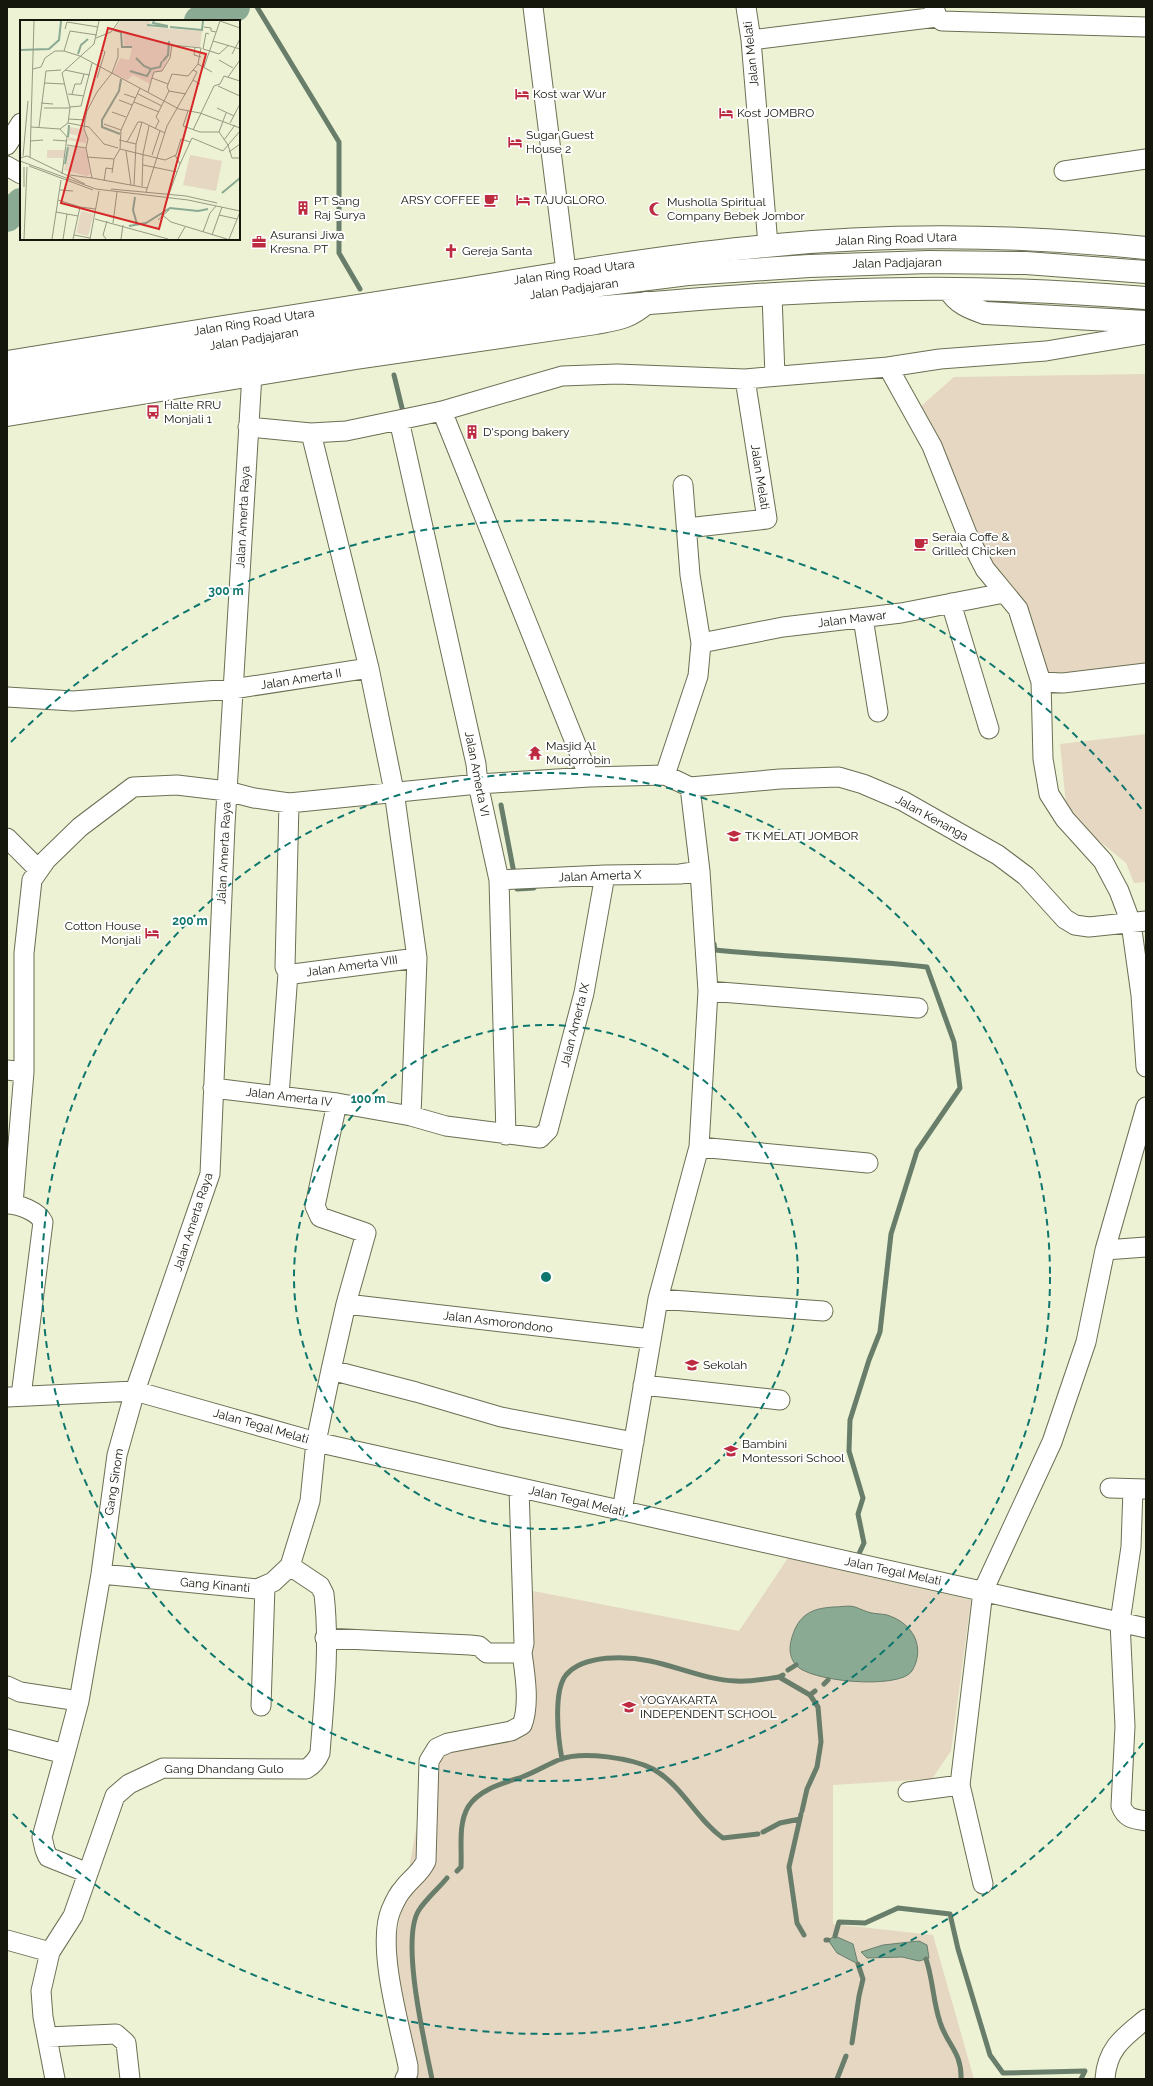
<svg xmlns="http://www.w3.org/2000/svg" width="1153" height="2086" viewBox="0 0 1153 2086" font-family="Raleway,sans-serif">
	<rect width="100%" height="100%" fill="#ecf2d3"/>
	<path fill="#e6d7c2" d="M 1146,374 L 1146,665 L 1046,675 L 993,569 L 921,406 L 954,377 Z
		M 1146,734 L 1146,882 L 1134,883 L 1126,863 L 1097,839 L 1066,804 L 1060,744 Z
		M 788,1558 L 971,1600 L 951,1751 L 932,1779 L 833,1785 L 833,1924 L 933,1935 L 974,2079 L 412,2079 L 390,1970 L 429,1760 L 440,1751 L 516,1735 L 523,1589 L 739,1631 Z"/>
	<path fill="#8baa94" stroke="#687e6b" d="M 834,1607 C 841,1607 849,1605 855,1607 C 861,1609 866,1612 872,1613 C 877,1614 883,1614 887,1615 C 913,1623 926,1647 912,1671 C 900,1690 807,1682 795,1664 C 787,1653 790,1641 795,1629 C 803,1612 816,1608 834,1607 Z
		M 835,1936 L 853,1944 L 858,1964 L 837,1953 L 828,1940 Z
		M 919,1941 L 927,1945 L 929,1958 L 919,1961 L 902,1957 L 867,1958 L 861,1952 L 883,1945 Z"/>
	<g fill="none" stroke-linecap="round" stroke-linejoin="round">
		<path stroke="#687e6b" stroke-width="5" d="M 257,7 L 339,142 L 339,253 L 360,289
			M 394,375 L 403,412
			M 501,805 L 517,889 L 534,888
			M 714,944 L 715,950 C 785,957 856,959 927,967 L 954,1042 L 960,1088 L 917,1151 L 891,1234 L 880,1332 L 869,1360 L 850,1420 L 849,1451 L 863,1498 L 858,1514 L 864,1543 L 857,1558
			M 788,1670 L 796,1665
			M 779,1677 L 810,1695
			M 824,1684 L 828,1680
			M 562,1759 C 558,1739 553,1691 566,1675 C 584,1654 627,1656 650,1661 C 679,1667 707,1680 736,1681 C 750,1682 765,1679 779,1677 L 783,1675
			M 802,1811 L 807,1789 L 817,1767 L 821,1742 L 818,1707 L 810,1695 L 815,1691
			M 801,1814 L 789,1867 L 797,1923 L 804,1935
			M 763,1832 L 780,1823 L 800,1819
			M 457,1871 L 461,1867 C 462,1848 458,1824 468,1807 C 479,1789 504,1783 522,1777 C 536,1772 548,1764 561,1759 C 583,1751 632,1758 653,1769 C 683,1786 696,1819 723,1838 L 758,1834
			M 835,1936 L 839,1922 L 865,1923 L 898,1908 L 950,1914 L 958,1949 L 990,2055 L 1003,2073 L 1085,2071 L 1081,2079
			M 826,1940 L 828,1940
			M 926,1959 C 933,1979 933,2002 940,2022 C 947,2045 962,2052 961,2079
			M 852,2043 L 859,1996 L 863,1979 L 858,1964
			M 432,2079 C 425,2044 400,1939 419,1910 C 426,1899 438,1889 447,1878
			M 837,2079 L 846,2056"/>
		<path stroke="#8baa94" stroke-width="30" d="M 199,21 L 235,7
			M 7,217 L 21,203"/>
		<defs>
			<path id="street" d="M 533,7 L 568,287
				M 746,7 L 751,40 L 768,245
				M 934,7 L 937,17 L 942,21 L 1146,27
				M 751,40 L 937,17
				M 7,145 L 21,123
				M 7,166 L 21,174
				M 1064,171 L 1146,159
				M 772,295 L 775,376
				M 888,367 L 940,359 L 1046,351 L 1141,335 L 1146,332
				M 442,411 L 589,777
				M 399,420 L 476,764 L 478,784 L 499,880 L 506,1135
				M 248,427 L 311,433 L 346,431 L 442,411 L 562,376 L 617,374 L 745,379 L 888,367 L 932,446 L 967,534 L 985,569 L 1018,609 L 1041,682 L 1063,683 L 1146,673
				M 311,433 L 369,668 L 394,791 L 417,958 L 411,1116
				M 687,528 L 767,519 L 745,379
				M 951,603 L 989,729
				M 863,618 L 878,712
				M 701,643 L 783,627 L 901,613 L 1004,593
				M 1041,682 L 1043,759 L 1049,794 L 1065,819 L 1103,861 L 1119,891 L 1131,923 L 1141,995
				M 7,697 L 73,701 L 233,689 L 369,668
				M 690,787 L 780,779 L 839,777 L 863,784 L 903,801 L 998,855 L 1026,876 L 1065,919 L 1075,925 L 1089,927 L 1146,921
				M 7,838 L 39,870
				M 499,880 L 605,875 L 680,874 L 700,871
				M 288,973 L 293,974 L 417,958
				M 708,991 L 918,1008
				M 1146,992 L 1141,995 L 1146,1067
				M 7,1070 L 24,1072 L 24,953 L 32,880 L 46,860 L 80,827 L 133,787 L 177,785 L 227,791 L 254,798 L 289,803 L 478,784 L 589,777 L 665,775
				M 213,1088 L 337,1103 L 411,1116 L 446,1126 L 540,1138 L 548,1130 L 584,993 L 605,875
				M 279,1096 L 288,973 L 285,967 L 289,803
				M 699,1147 L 868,1163
				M 7,1204 C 18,1204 38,1211 43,1222 L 21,1396
				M 13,1204 L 24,1072
				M 1105,1250 L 1146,1247
				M 658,1299 L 823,1311
				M 346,1304 L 651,1339
				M 331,1370 L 416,1392 L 501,1417 L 634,1442
				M 643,1385 L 780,1400
				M 7,1397 L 135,1391 L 316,1442 L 1146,1628
				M 1110,1488 L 1146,1489
				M 1133,1489 L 1131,1547 L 1120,1622 L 1125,1726 L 1121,1806 C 1126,1819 1134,1819 1146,1821
				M 622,1511 L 658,1299 L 699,1147 L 708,991 L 700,871 L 690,787 L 665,775 L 698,676 L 701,643 L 690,575 L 683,485
				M 101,1574 L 257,1589 L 273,1582 L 290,1566 L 310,1501 L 316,1442 L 331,1370 L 346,1304 L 366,1233 L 320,1217 L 315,1206 L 337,1103
				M 325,1638 L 470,1645 L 479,1646 L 487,1653 L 522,1653 L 524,1643 L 519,1488
				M 7,1686 L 20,1692 L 79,1701
				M 261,1706 L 265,1586
				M 7,1739 L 65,1754 L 42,1837 L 45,1850 L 48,1857 L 88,1873
				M 65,1754 L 79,1701 L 101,1574 L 117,1455 L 135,1391 L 210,1174 L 225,825 L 252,374
				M 908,1792 L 960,1785
				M 983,1884 L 960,1785 L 983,1591 L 1052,1442 L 1086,1342 L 1105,1250 L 1146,1107
				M 7,1940 L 50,1952 L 73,1916 L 115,1796 L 129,1784 L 163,1768 L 306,1769 C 313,1765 317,1760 320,1753 C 324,1701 330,1646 324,1594 L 320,1586 L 290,1566
				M 50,1952 L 41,1991 L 43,2017 L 55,2079
				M 47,2037 L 116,2034 L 126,2043 L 130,2079
				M 405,2079 L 408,2073 L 408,2066 C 400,2027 376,1946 391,1910 C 394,1903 398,1894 403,1889 C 411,1878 420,1874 426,1861 L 429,1761 L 437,1748 L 448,1743 L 511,1731 L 522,1725 C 530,1705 525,1674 522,1653
				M 1105,2079 C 1107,2048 1124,2037 1146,2019"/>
			<path id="secondary" d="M 7,362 C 153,338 300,315 446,292 C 552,275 659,256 766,246 C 893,233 1019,235 1146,248
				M 7,415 L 356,358 L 596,323 C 617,319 629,318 646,303"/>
			<path id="highway" d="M 949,289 C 957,303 970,308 985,313 L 1146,322
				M 7,378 L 568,289 L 688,274 L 809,266 L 929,262 L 1026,263 L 1146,272
				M 7,398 L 568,310 C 683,300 798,290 914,289 C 991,288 1069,292 1146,298"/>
		</defs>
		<use href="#street" stroke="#6b6f54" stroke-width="21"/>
		<use href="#secondary" stroke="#6b6f54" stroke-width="24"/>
		<use href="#highway" stroke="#6b6f54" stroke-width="24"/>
		<use href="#street" stroke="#fff" stroke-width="19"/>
		<use href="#secondary" stroke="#fff" stroke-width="22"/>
		<use href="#highway" stroke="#fff" stroke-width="22"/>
	</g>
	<g fill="none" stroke="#0f766e" stroke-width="2" stroke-dasharray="7 5">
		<circle cx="546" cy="1277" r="252"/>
		<circle cx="546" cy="1277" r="504"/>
		<path d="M1143 1743A757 757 0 0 1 11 1812M11 742A757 757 0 0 1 1143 811"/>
	</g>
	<defs>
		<symbol id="hotel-bare" viewBox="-9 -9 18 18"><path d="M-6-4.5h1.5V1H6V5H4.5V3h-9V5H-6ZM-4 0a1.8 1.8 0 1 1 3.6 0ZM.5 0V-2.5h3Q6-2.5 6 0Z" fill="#bc2b3f" stroke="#fff" stroke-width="2.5" paint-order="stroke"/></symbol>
		<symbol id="cafe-bare" viewBox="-9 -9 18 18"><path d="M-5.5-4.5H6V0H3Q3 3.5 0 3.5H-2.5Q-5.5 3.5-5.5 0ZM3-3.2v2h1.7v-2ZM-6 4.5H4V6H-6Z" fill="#bc2b3f" stroke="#fff" stroke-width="2.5" paint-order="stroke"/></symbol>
		<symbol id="building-bare" viewBox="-9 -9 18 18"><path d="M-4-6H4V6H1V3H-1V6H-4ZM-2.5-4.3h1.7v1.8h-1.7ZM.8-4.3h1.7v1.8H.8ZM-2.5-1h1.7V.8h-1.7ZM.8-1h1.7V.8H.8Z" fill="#bc2b3f" stroke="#fff" stroke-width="2.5" paint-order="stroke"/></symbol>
		<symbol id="mosque-bare" viewBox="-9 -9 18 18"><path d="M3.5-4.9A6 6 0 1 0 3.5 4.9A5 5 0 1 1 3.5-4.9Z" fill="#bc2b3f" stroke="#fff" stroke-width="2.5" paint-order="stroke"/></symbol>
		<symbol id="office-bare" viewBox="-9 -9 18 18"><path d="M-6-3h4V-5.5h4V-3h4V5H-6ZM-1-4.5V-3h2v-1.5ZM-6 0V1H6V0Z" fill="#bc2b3f" stroke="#fff" stroke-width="2.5" paint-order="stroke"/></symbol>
		<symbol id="church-bare" viewBox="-9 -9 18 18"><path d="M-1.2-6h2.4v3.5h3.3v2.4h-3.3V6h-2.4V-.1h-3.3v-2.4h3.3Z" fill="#bc2b3f" stroke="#fff" stroke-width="2.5" paint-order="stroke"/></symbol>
		<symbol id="bus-bare" viewBox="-9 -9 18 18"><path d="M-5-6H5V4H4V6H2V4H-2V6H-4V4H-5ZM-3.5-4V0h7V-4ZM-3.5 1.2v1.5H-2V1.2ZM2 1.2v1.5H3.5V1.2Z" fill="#bc2b3f" stroke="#fff" stroke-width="2.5" paint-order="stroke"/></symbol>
		<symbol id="temple-bare" viewBox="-9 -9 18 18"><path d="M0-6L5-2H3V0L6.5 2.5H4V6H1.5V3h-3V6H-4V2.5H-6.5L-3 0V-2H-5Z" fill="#bc2b3f" stroke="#fff" stroke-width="2.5" paint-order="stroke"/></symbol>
		<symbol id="school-bare" viewBox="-9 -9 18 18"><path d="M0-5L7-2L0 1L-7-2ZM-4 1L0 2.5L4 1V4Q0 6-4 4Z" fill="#bc2b3f" stroke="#fff" stroke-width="2.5" paint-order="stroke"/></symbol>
	</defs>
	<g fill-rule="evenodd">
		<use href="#hotel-bare" x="512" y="84" width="20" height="20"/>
		<use href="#hotel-bare" x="716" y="103" width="20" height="20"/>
		<use href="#hotel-bare" x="505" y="132" width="20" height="20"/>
		<use href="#cafe-bare" x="481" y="190" width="20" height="20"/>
		<use href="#hotel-bare" x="513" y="190" width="20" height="20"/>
		<use href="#building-bare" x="293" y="198" width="20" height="20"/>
		<use href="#mosque-bare" x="646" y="199" width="20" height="20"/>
		<use href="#office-bare" x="249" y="232" width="20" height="20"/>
		<use href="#church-bare" x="441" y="241" width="20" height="20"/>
		<use href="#bus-bare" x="143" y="402" width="20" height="20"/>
		<use href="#building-bare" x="462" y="422" width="20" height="20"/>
		<use href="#cafe-bare" x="911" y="534" width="20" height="20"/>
		<use href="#temple-bare" x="525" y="743" width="20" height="20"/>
		<use href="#school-bare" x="724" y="826" width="20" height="20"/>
		<use href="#hotel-bare" x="142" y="923" width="20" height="20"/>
		<use href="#school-bare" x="682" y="1355" width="20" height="20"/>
		<use href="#school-bare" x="721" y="1441" width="20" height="20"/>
		<use href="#school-bare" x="619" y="1697" width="20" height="20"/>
	</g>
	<g text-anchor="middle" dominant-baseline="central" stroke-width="4" stroke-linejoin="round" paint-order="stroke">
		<g font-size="12" fill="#15170c" stroke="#fff">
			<text transform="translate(751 54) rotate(-96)">Jalan Melati</text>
			<text transform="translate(896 239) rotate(-2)">Jalan Ring Road Utara</text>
			<text transform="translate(897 263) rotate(-1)">Jalan Padjajaran</text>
			<text transform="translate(574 272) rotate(-8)">Jalan Ring Road Utara</text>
			<text transform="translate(574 289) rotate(-8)">Jalan Padjajaran</text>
			<text transform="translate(254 322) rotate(-9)">Jalan Ring Road Utara</text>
			<text transform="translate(254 339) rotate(-9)">Jalan Padjajaran</text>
			<text transform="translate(760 477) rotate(81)">Jalan Melati</text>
			<text transform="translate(243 517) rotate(-87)">Jalan Amerta Raya</text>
			<text transform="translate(852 619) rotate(-7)">Jalan Mawar</text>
			<text transform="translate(301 679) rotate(-9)">Jalan Amerta II</text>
			<text transform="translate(477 774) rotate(79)">Jalan Amerta VI</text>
			<text transform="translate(932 818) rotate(29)">Jalan Kenanga</text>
			<text transform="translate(224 853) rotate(-87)">Jalan Amerta Raya</text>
			<text transform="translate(600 876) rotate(-2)">Jalan Amerta X</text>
			<text transform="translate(352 966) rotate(-8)">Jalan Amerta VIII</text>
			<text transform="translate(575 1025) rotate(-76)">Jalan Amerta IX</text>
			<text transform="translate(289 1097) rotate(7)">Jalan Amerta IV</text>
			<text transform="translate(193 1222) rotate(-72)">Jalan Amerta Raya</text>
			<text transform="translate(498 1322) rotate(7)">Jalan Asmorondono</text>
			<text transform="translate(261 1426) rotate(16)">Jalan Tegal Melati</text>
			<text transform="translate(114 1482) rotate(-81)">Gang Sinom</text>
			<text transform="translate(577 1501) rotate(13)">Jalan Tegal Melati</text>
			<text transform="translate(893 1571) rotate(12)">Jalan Tegal Melati</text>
			<text transform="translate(215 1585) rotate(5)">Gang Kinanti</text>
			<text x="224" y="1769">Gang Dhandang Gulo</text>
		</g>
		<g font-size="12" fill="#15170c" stroke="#fff" text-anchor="start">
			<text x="533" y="94">Kost war Wur</text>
			<text x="737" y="113">Kost JOMBRO</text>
			<text x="526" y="135">Sugar Guest<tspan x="526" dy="14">House 2</tspan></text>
			<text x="480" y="200" text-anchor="end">ARSY COFFEE</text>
			<text x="534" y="200">TAJUGLORO.</text>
			<text x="314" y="201">PT Sang<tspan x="314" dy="14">Raj Surya</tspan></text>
			<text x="667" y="202">Musholla Spiritual<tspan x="667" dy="14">Company Bebek Jombor</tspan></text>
			<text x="270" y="235">Asuransi Jiwa<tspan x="270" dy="14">Kresna. PT</tspan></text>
			<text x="462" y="251">Gereja Santa</text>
			<text x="164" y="405">Halte RRU<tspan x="164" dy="14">Monjali 1</tspan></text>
			<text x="483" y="432">D'spong bakery</text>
			<text x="932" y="537">Seraia Coffe &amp;<tspan x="932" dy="14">Grilled Chicken</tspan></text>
			<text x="546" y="746">Masjid Al<tspan x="546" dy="14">Muqorrobin</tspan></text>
			<text x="745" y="836">TK MELATI JOMBOR</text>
			<text x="141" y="926" text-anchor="end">Cotton House<tspan x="141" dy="14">Monjali</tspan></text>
			<text x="703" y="1365">Sekolah</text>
			<text x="742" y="1444">Bambini<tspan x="742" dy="14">Montessori School</tspan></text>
			<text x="640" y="1700">YOGYAKARTA<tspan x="640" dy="14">INDEPENDENT SCHOOL</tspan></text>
		</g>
	</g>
	<g transform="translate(20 20)">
		<rect width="220" height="220" fill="#ecf2d3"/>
		<path d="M 101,1 L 130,1 L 130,7 L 182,11 L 180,28 L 151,24 L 150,35 L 142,51 L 134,52 L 130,64 L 113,55 L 107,60 L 93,53 L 100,38 L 109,40 L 112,29 L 104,25 L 103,10 L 95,8 ZM 49,107 L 63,109 L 67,118 L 66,123 L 48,120 L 48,117 L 58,119 L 59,116 L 49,114 ZM 48,126 L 66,129 L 70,154 L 67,156 L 44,150 ZM 27,130 L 45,130 L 44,138 L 27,138 ZM 170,135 L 202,141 L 196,171 L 163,165 ZM 61,191 L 74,194 L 68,216 L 56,213 Z" fill="#e6d7c2"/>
		<path fill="none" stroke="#8baa94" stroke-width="2" d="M 134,1 L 133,3 L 148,6M 127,5 L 148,7M 150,7 L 182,10 L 183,1M 94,10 L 101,12 L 102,27 L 112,27M 0,30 L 29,29 L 39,20 L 41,1M 58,34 L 61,25 L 68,19M 116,38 L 124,46 L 131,49 L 140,47 L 142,41M 143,41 L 148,35 L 149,21M 110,51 L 127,56 L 131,49M 100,114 L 82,107 L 82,100 L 99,71 L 101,59M 48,117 L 49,105M 45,144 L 48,127M 202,173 L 220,158M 115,177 L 113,190 L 117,204M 109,206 L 126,203 L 150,188 L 178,191 L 188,189"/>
		<path fill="none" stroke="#969a83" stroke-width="1" d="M 200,1 L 220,8M 184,7 L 191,8 L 191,11 L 196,12M 45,9 L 47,2 L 78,7M 189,14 L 186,13 L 183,29 L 190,31M 76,18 L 91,12 L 99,1M 193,21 L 220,29M 175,27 L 174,35 L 181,37M 44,31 L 50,11 L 77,15M 190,31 L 199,34 L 209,25M 212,34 L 220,19M 199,40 L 213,48M 184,47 L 200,1M 13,49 L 21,47 L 25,38 L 35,31 L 44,31 L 60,36 L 159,89 L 180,93 L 220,108M 45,50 L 64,54M 173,50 L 177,52 L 173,60 L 180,64M 208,57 L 220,40M 77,58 L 85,32 L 83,30M 132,58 L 134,52 L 142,51 L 150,38 L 152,25 L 181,28 L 178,44M 24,63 L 45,64M 198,66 L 220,76M 149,71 L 147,67 L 152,54 L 168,56 L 178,44 L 192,52M 128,72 L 132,58 L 148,64M 48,74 L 64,76M 52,74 L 55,64 L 61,64 L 64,54 L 70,55M 104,74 L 116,78M 118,74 L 142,86M 99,80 L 112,85M 114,82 L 139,92M 21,83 L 33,84M 50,87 L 61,86 L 72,43M 24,88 L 50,88M 197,88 L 214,96M 168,91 L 163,106 L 180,112 L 199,112 L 208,125 L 212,138 L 220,138M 92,92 L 106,97M 49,99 L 65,100 L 67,91 L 77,72 L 92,53 L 98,37 L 98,28M 65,100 L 64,109 L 68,119 L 66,128M 122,102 L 145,113M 48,103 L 69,107 L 84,124 L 98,128M 210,103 L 220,84M 84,104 L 101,110M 11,107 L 40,109 L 48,103 L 50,88 L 42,53 L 74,24 L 79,1M 19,107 L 26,51 L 41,50M 40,109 L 47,117 L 42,154M 135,109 L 139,101 L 136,97 L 149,71 L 166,74M 173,110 L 194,66 L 200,64 L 204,56 L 220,61M 199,112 L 206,93M 33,120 L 47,121M 99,120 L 116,124M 204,120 L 215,105M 10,121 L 23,120M 107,122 L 118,102 L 122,102M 47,125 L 66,128 L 72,158 L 127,168M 100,129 L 145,140 L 156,135 L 161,119 L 170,122M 106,131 L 111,165M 209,132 L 220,124M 132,135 L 140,111M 155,135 L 160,144 L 157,152M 3,136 L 8,81M 67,137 L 94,139M 0,138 L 7,136 L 65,164M 10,138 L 14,1M 0,141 L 76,169 L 168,180 L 220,191M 160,144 L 172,118 L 203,131 L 220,111M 123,145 L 157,152 L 149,174M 9,146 L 73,170M 92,153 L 94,139 L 100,129 L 101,110 L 120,68M 50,155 L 72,158M 84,161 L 86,148 L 93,149M 114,165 L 116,124 L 122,102M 122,166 L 123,134 L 129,106M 4,167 L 4,147M 91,169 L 166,176 L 197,183M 40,170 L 53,171M 126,172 L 147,106 L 173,60M 38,180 L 60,187 L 53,219M 60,187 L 76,189M 36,192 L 58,196M 141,194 L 151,202 L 207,219M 199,195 L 217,199M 75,199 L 148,219M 138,200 L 149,190M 93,203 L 97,172M 183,212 L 190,193 L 196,186M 54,215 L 70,218M 192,215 L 202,187M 4,219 L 7,147M 32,219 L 41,160M 43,219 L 47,194M 70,219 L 79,171M 86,219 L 83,215 L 87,201M 101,219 L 103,205M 158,219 L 165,207M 209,219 L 220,192"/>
		<path fill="#d62828" fill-opacity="0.15" stroke="#d62828" stroke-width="2" d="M 88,8 L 186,34 L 139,209 L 41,183 Z"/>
		<rect width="220" height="220" fill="none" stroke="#15170c" stroke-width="2"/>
	</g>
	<circle cx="546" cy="1277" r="6" fill="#0f766e" stroke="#fff" stroke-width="2"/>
	<g font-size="12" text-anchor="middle" font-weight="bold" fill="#0f766e" stroke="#fff" stroke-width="4" stroke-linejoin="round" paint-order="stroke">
		<text x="226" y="595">300 m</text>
		<text x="190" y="925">200 m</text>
		<text x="368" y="1103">100 m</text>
	</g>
	<rect width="1153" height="2086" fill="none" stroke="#15170c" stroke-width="16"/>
</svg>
